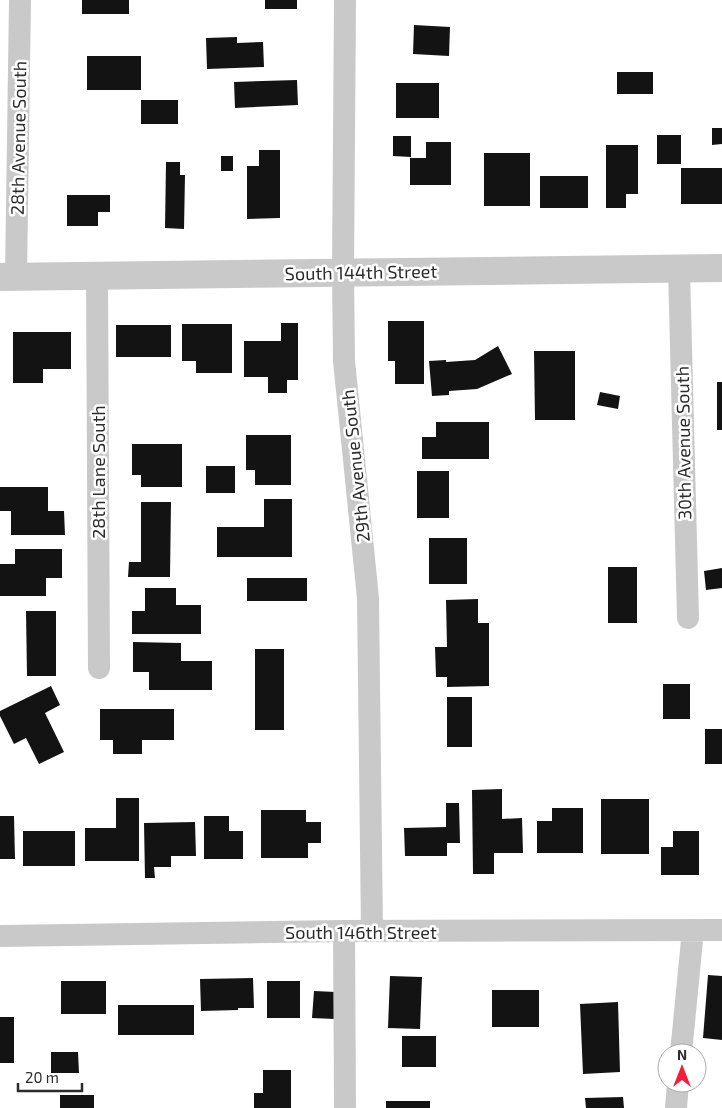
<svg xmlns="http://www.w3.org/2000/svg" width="722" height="1108" viewBox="0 0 722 1108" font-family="'Exo 2',sans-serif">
	<rect width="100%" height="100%" fill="#fff"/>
	<path fill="#131313" d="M 82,0 L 129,0 L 129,14 L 82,14 Z
		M 265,0 L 297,0 L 297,9 L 265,9 Z
		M 414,25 L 450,27 L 449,56 L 413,54 Z
		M 237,37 L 237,43 L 263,42 L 264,67 L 207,69 L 206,38 Z
		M 87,56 L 141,56 L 141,90 L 87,90 Z
		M 617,72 L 653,72 L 653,94 L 617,94 Z
		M 297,80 L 298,105 L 235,108 L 234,82 Z
		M 396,83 L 439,83 L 439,118 L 396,118 Z
		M 141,100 L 178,100 L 178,124 L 141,124 Z
		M 712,128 L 722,128 L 722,144 L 712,145 Z
		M 657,135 L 681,135 L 681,164 L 657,164 Z
		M 393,136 L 411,136 L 411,157 L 393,156 Z
		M 426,142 L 451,142 L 451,185 L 410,185 L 410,158 L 426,158 Z
		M 606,145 L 638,145 L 638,194 L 626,194 L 626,208 L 606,208 Z
		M 259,150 L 280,150 L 280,218 L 247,219 L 247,166 L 259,166 Z
		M 484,153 L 530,153 L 530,206 L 484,206 Z
		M 221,156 L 233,156 L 233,171 L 221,171 Z
		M 166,162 L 180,162 L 180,175 L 185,175 L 184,229 L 165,228 Z
		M 681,168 L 722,168 L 722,204 L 681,204 Z
		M 540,176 L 588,176 L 588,208 L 540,208 Z
		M 67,195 L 110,195 L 110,212 L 98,212 L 98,226 L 67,226 Z
		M 388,321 L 424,321 L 424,384 L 395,384 L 395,361 L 388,361 Z
		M 281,323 L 298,323 L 298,380 L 287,380 L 287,393 L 268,393 L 268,377 L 244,377 L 244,341 L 281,341 Z
		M 182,324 L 232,324 L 232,373 L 196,373 L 196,361 L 182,361 Z
		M 116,325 L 171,325 L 171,357 L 116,357 Z
		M 13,332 L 71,332 L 71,369 L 43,369 L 43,383 L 13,383 Z
		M 498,346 L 512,374 L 477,389 L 449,391 L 449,395 L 432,396 L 429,361 L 446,360 L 446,362 L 475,360 Z
		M 534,351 L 575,351 L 575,420 L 535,420 Z
		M 717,382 L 722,382 L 722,430 L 717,430 Z
		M 600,392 L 620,396 L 618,409 L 597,405 Z
		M 436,422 L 489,422 L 489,459 L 422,459 L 422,437 L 436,437 Z
		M 246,435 L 291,435 L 291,485 L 255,485 L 255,470 L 246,470 Z
		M 132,444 L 182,444 L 182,487 L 141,487 L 141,475 L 132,475 Z
		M 206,466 L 235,466 L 235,493 L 206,493 Z
		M 417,471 L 449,471 L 449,518 L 417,518 Z
		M 0,487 L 48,487 L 48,511 L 64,511 L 65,535 L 11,535 L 11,511 L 0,511 Z
		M 264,499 L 292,499 L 292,557 L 217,557 L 217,527 L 264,527 Z
		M 141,502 L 171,502 L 170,577 L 128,577 L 129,562 L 141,562 Z
		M 429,538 L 467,538 L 467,584 L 429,584 Z
		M 15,549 L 62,549 L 62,578 L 46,578 L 46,596 L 0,596 L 0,564 L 15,564 Z
		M 608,567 L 637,567 L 637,623 L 608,623 Z
		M 722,568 L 722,588 L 706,590 L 704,571 Z
		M 247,578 L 307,578 L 307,601 L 247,601 Z
		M 145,588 L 176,588 L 176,605 L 201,605 L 201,634 L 132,634 L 132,611 L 145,611 Z
		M 478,599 L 478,623 L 489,623 L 489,686 L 447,687 L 447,677 L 436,677 L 435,647 L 447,647 L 446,600 Z
		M 26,611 L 56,611 L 56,676 L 27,676 Z
		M 133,642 L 181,643 L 181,661 L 212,661 L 212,690 L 149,690 L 149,672 L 133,672 Z
		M 255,649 L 284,649 L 284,730 L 255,730 Z
		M 663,684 L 690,684 L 690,719 L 663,719 Z
		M 51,686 L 60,705 L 45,713 L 64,752 L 39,764 L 26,738 L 14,744 L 0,716 L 0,711 Z
		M 447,697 L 472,697 L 472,747 L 447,747 Z
		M 100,709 L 174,709 L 174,740 L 142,740 L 142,754 L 113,754 L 113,740 L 100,740 Z
		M 705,729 L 722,729 L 722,764 L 705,764 Z
		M 502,789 L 502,819 L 522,818 L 523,853 L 494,853 L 494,874 L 473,874 L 472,790 Z
		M 116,798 L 139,798 L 139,861 L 85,861 L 85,828 L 116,828 Z
		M 601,799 L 649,799 L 649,854 L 601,854 Z
		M 446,803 L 459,803 L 460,843 L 447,843 L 447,856 L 405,856 L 404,828 L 446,827 Z
		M 552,808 L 583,808 L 583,853 L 537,853 L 537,821 L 552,821 Z
		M 261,810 L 306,810 L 306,822 L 321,822 L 321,843 L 308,843 L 308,858 L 261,858 Z
		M 0,816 L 14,816 L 15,859 L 0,859 Z
		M 204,816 L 229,816 L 229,831 L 243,831 L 243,859 L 204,859 Z
		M 195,822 L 196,856 L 171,856 L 171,867 L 154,867 L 155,878 L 145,878 L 144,823 Z
		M 23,831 L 75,831 L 75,866 L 23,866 Z
		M 673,831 L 699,831 L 699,875 L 661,875 L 661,847 L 673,847 Z
		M 708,975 L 722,976 L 722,1040 L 703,1038 Z
		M 390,976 L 422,977 L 420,1029 L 388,1028 Z
		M 253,978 L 254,1008 L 238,1008 L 238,1010 L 201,1011 L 200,979 Z
		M 61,981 L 106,981 L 106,1014 L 61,1014 Z
		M 267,981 L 300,981 L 300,1018 L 267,1018 Z
		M 492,990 L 539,990 L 539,1027 L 492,1027 Z
		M 314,991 L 336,992 L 335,1019 L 312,1018 Z
		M 618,1002 L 620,1072 L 583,1074 L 580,1004 Z
		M 118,1005 L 194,1005 L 194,1035 L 118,1035 Z
		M 0,1017 L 14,1017 L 14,1063 L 0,1063 Z
		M 402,1036 L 436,1036 L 436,1067 L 402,1067 Z
		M 51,1052 L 78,1052 L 79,1073 L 51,1073 Z
		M 263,1070 L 291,1070 L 291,1108 L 254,1108 L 254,1093 L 263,1093 Z
		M 60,1095 L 94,1095 L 94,1108 L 60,1108 Z
		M 623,1097 L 624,1108 L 586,1108 L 585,1098 Z
		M 386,1101 L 430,1101 L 430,1108 L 386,1108 Z"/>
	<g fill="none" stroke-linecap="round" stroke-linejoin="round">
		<path stroke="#c9c9c9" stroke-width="22" d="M 345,0 L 343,273 L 344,361 L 368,598 L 372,931
			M 679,269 L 688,618
			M 97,276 L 99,668
			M 16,277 L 20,0
			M 344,931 L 345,1108
			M 0,936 L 344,931 L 722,930
			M 681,1053 L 693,930
			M 676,1108 L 678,1083"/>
		<path stroke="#c9c9c9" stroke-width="28" d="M 0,277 L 722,268"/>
	</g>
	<g text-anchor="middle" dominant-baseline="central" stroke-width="5" stroke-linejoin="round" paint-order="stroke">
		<g font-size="18" fill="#2c2c2c" stroke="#fff">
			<text transform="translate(18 138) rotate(-89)">28th Avenue South</text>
			<text transform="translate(361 272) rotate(-1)">South 144th Street</text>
			<text transform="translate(683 443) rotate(-91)">30th Avenue South</text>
			<text transform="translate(355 466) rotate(-96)">29th Avenue South</text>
			<text transform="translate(98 472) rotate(-90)">28th Lane South</text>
			<text x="361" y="932">South 146th Street</text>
		</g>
	</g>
	<g transform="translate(682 1068)"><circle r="24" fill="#ffffff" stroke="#ababab"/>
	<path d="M0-4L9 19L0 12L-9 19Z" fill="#f61b3b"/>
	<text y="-8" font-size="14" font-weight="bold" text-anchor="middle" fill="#2c2c2c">N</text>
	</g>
	<path d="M18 1083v8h64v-8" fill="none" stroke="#2c2c2c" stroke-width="2.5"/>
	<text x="25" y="1083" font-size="15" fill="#2c2c2c" stroke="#ffffff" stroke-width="4" paint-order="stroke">20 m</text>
</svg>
